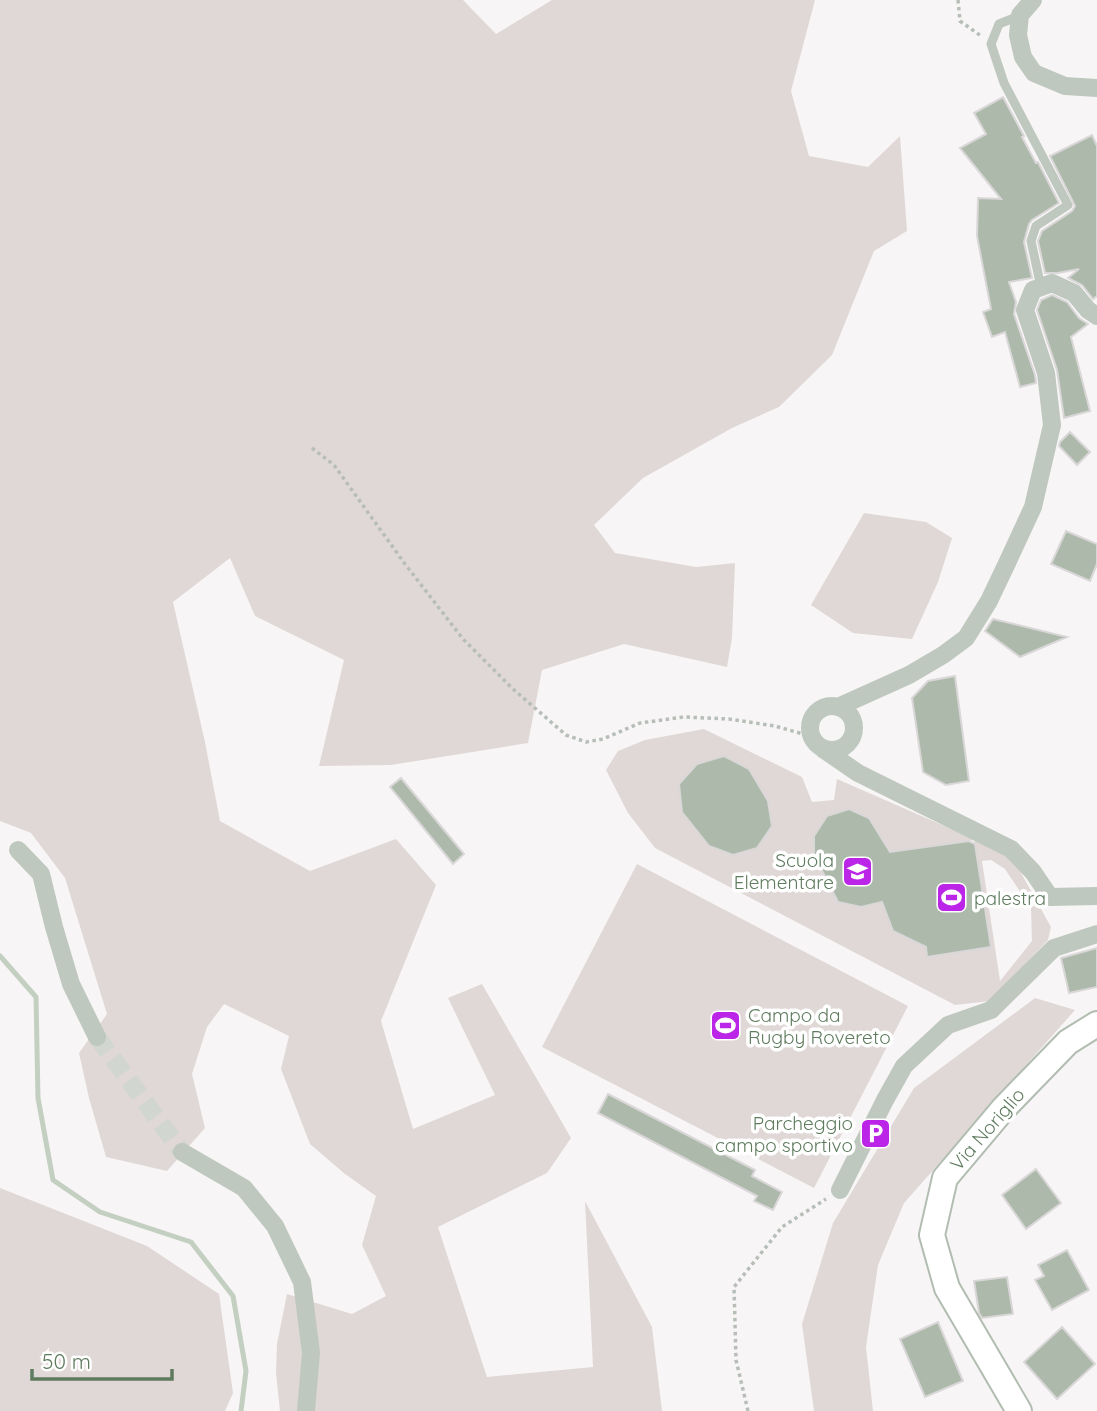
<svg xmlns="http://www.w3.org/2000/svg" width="1097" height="1411" viewBox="0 0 1097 1411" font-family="Quicksand,sans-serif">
	<rect width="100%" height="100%" fill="#f8f5f6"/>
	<path fill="#e0d8d6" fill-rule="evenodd" d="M 0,0 L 463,0 L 496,34 L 552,0 L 815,0 L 791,91 L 809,156 L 868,167 L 900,136 L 907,231 L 874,251 L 832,355 L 779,407 L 732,428 L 643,478 L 594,525 L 615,553 L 696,567 L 735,563 L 732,638 L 727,667 L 624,644 L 542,670 L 528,743 L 391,765 L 319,766 L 344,660 L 255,616 L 230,558 L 173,602 L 205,742 L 220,821 L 310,871 L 396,839 L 436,885 L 381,1021 L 413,1129 L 495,1095 L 448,998 L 482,984 L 571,1138 L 547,1173 L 438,1227 L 487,1377 L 593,1367 L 585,1201 L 652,1327 L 662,1411 L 280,1411 L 276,1373 L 277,1344 L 287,1294 L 352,1314 L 386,1296 L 362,1245 L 376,1196 L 345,1174 L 310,1144 L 281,1069 L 289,1036 L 224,1004 L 207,1027 L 192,1074 L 205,1128 L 167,1171 L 106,1157 L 89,1098 L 79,1053 L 107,1014 L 65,878 L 31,833 L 0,821 Z
		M 864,513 L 926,522 L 952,538 L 938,582 L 912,639 L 853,633 L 811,605 Z
		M 704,729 L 802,777 L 812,802 L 834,800 L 837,779 L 1006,853 L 1020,871 L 1051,927 L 1048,940 L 990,1001 L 955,1005 L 655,848 L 628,813 L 606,770 L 618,751 L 645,740 ZM 724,756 L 749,769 L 768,801 L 772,826 L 757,848 L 733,855 L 709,846 L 682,812 L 679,784 L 697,764 ZM 849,809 L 869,818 L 891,852 L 974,840 L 991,947 L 927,956 L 926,947 L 893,931 L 882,902 L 860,907 L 838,902 L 814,855 L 814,836 L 827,816 ZM 991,860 L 1005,869 L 1031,908 L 1032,941 L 1000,981 L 982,861 Z
		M 637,864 L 908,1006 L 814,1188 L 542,1047 Z
		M 1035,998 L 1075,1010 L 904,1203 L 878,1265 L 866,1347 L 873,1411 L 814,1411 L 802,1324 L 833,1223 L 914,1088 Z
		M 0,1188 L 147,1246 L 219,1294 L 233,1393 L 225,1411 L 0,1411 Z"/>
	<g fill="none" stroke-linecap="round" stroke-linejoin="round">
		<path stroke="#c3cfc0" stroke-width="5" d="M 0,956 L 36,997 L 38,1098 L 53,1180 L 100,1212 L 191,1242 L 233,1296 L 246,1371 L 241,1411"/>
	</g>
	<path fill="#adbaab" stroke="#dad7d8" stroke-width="2" d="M 1003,97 L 1024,136 L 1022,137 L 1036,163 L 1038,162 L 1059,203 L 1032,220 L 1029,224 L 1024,242 L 1032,278 L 1009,282 L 1016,302 L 1014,314 L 1035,375 L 1036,383 L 1020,387 L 1005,332 L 992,337 L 983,312 L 991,309 L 977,236 L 978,198 L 1001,199 L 960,148 L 986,134 L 974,113 Z
		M 1092,135 L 1097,146 L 1097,296 L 1093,299 L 1082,285 L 1068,278 L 1079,269 L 1058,273 L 1045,273 L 1038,241 L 1042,231 L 1072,211 L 1075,206 L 1050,156 Z
		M 1052,295 L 1067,302 L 1079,318 L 1088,324 L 1071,337 L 1090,411 L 1064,418 L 1057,370 L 1037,310 L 1041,300 Z
		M 1070,432 L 1090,452 L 1077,465 L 1059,446 L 1060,442 Z
		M 1066,531 L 1097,544 L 1097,564 L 1090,581 L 1051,564 Z
		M 993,619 L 1067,637 L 1020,657 L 985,631 Z
		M 955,676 L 969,781 L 946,785 L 923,772 L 912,698 L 928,681 Z
		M 724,756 L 749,769 L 768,801 L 772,826 L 757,848 L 733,855 L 709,846 L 682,812 L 679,784 L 697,764 Z
		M 401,778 L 464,854 L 453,864 L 390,787 Z
		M 849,809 L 869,818 L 890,852 L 969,841 L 975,844 L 991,947 L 927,957 L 926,947 L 893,931 L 882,902 L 861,907 L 838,902 L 814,855 L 814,836 L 827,816 Z
		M 1097,948 L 1097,987 L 1069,993 L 1061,958 Z
		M 608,1094 L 755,1170 L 752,1176 L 782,1192 L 773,1210 L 754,1201 L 757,1196 L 598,1113 Z
		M 1036,1169 L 1061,1203 L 1026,1229 L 1002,1195 Z
		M 1067,1250 L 1089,1290 L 1052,1310 L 1035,1280 L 1044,1276 L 1038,1265 Z
		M 1007,1277 L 1013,1314 L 982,1318 L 979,1313 L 974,1281 Z
		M 938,1322 L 963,1381 L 925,1397 L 900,1339 Z
		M 1062,1327 L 1095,1364 L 1057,1399 L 1024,1362 Z"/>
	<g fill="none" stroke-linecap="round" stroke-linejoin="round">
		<path stroke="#d2d6d0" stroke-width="18" stroke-dasharray="18 9" stroke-linecap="butt" d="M 97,1037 L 182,1152"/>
		<defs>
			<path id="secondary" d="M 1019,1411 L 947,1288 L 932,1235 L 945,1178 L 1004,1108 L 1068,1042 L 1097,1024"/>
		</defs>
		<use href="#secondary" stroke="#b1bdb1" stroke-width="28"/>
		<path stroke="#b7beb7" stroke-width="3.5" stroke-dasharray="3.5 3.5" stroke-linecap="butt" d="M 958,0 L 960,21 L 981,36
			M 312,448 L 334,465 L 405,564 L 463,639 L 513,689 L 566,735 L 586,742 L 603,739 L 640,723 L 684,717 L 729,719 L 775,726 L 810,736
			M 748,1411 L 736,1360 L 734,1287 L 782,1227 L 826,1199"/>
		<path stroke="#bfc8bf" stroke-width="9" d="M 1019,16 L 999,24 L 991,44 L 1004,83 L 1068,205 L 1036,226 L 1031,241 L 1041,287"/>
		<path stroke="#bfc8bf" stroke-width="18" d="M 1033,0 L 1020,15 L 1018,35 L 1023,57 L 1034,73 L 1065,86 L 1097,88
			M810 728a22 22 0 1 1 44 0a22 22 0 1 1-44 0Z
			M 838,707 L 909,675 L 943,655 L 966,638 L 989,601 L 1008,561 L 1033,507 L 1052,425 L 1046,373 L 1025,310 L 1033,290 L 1052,283 L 1074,293 L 1088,310 L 1097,316
			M 823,749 L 858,773 L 1011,849 L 1033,872 L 1050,897 L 1097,896
			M 18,850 L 41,874 L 54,927 L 71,984 L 97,1037
			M 182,1152 L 244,1188 L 275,1226 L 302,1282 L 311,1353 L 306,1411
			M 840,1190 L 885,1100 L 904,1066 L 948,1025 L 991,1010 L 1054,948 L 1097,934"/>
		<use href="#secondary" stroke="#fff" stroke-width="24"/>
	</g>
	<defs>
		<symbol id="school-square" viewBox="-11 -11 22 22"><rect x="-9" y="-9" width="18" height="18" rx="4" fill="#bb25e8" stroke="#fff"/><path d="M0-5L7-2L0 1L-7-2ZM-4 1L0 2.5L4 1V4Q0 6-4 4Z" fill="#fff"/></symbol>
		<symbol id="stadium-square" viewBox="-11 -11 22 22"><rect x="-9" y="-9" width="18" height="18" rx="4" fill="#bb25e8" stroke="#fff"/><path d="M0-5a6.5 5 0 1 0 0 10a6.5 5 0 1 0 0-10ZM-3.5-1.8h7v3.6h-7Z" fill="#fff"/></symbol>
		<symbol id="parking-square" viewBox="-11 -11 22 22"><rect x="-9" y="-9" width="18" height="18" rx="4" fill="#bb25e8" stroke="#fff"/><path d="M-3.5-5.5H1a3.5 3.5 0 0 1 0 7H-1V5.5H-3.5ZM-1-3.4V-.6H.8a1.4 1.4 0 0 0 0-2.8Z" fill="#fff"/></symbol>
	</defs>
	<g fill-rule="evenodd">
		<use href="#school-square" x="840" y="854" width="35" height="35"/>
		<use href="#stadium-square" x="934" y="880" width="35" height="35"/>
		<use href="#stadium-square" x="708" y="1008" width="35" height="35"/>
		<use href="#parking-square" x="858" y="1116" width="35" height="35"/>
	</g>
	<g text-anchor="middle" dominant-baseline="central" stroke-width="7" stroke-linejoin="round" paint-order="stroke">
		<g font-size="19" fill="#5e7b5e" stroke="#fff" text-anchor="end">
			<text x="834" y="860">Scuola<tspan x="834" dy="22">Elementare</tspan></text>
			<text x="974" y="898" text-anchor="start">palestra</text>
			<text x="748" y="1015" text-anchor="start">Campo da<tspan x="748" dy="22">Rugby Rovereto</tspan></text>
			<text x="853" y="1123">Parcheggio<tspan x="853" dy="22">campo sportivo</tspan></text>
		</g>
		<g font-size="19" fill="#5e7b5e" stroke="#fff">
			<text transform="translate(987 1129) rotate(-49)">Via Noriglio</text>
		</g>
	</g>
	<path d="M32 1369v10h140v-10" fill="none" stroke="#5e7b5e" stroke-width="3.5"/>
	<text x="42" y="1369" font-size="21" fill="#5e7b5e" stroke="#ffffff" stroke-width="5" paint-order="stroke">50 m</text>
</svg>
